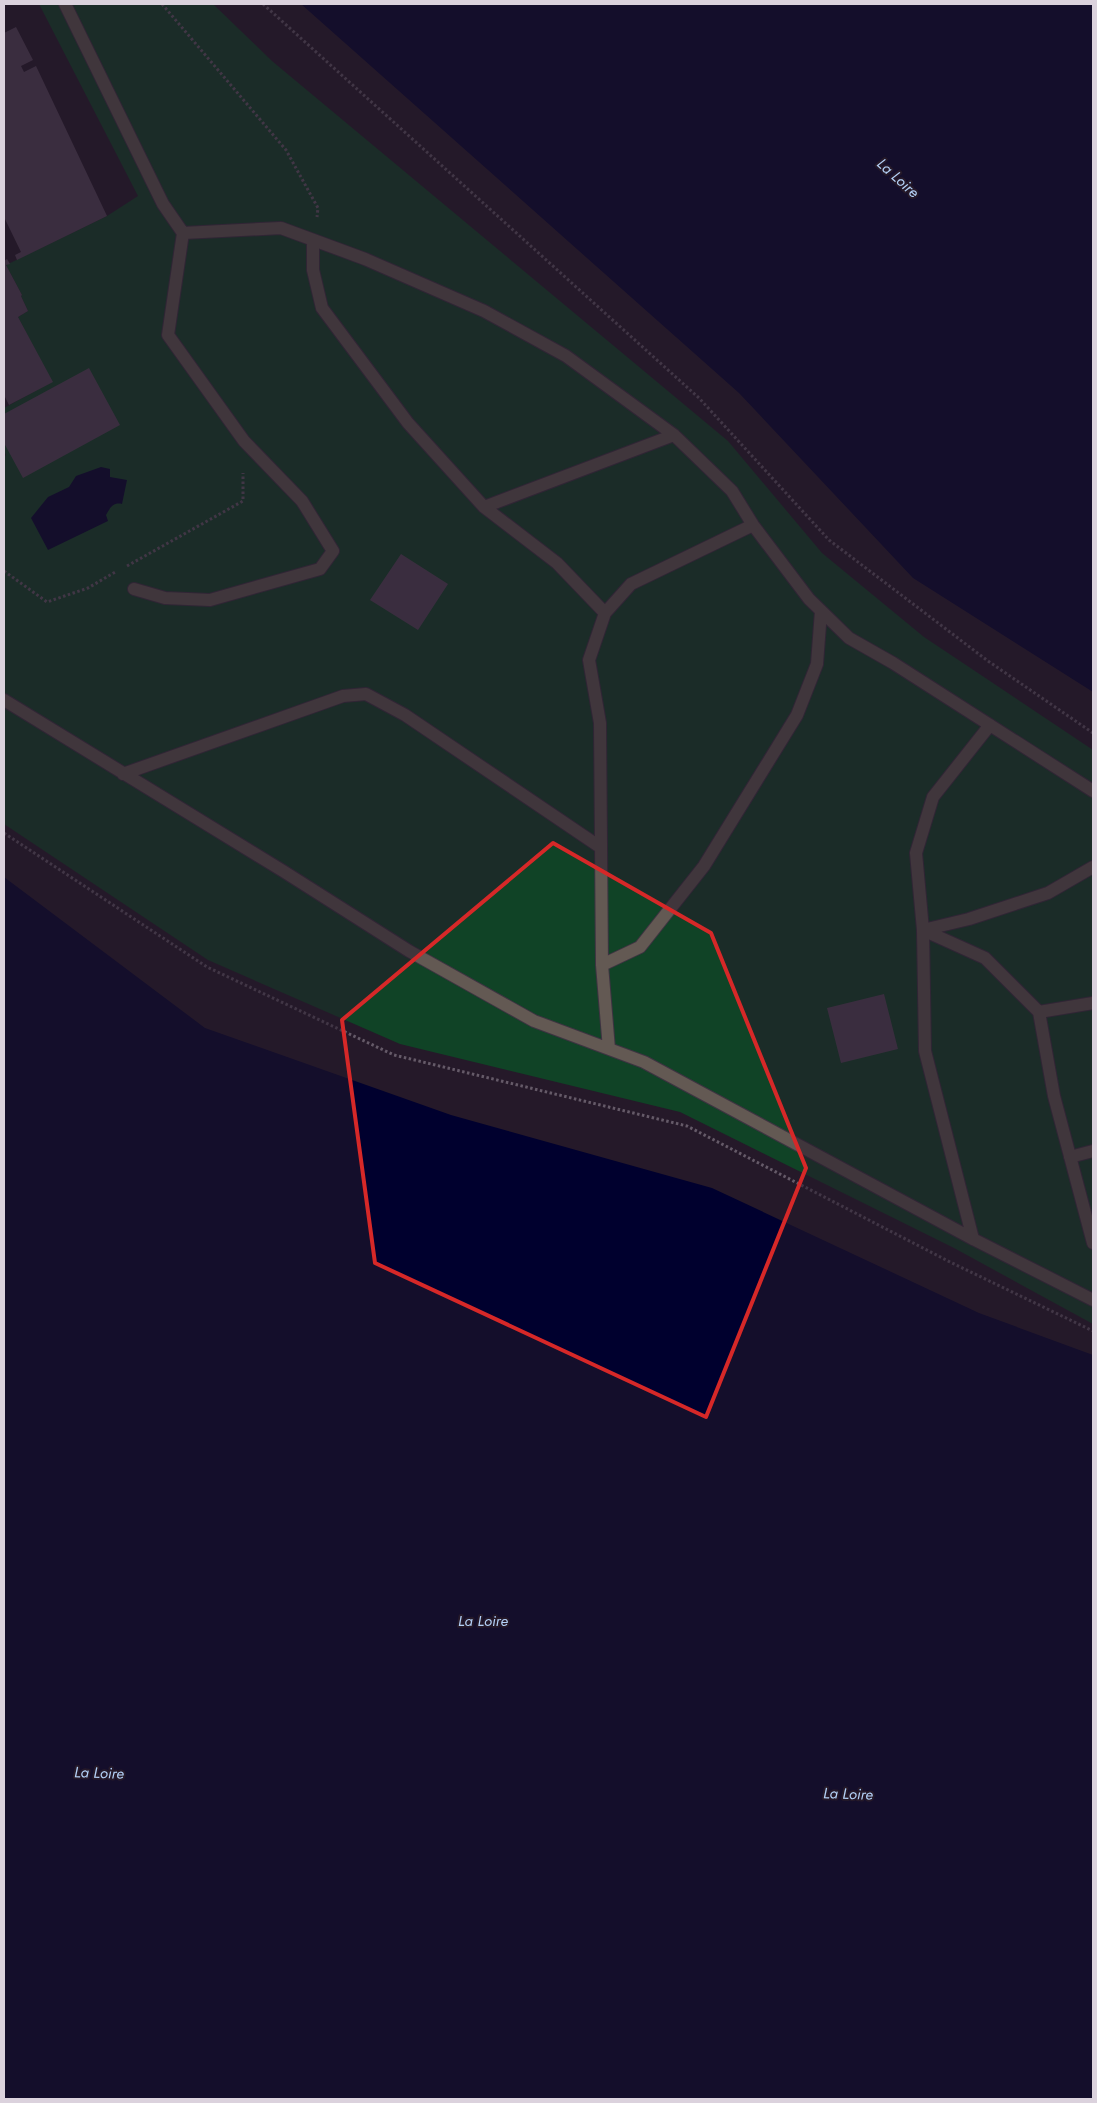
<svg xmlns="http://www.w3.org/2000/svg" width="1097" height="2103" viewBox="0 0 1097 2103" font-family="Jost,sans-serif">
	<rect width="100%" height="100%" fill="#251929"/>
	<path fill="#104326" d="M 39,4 L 213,4 L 272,61 L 728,441 L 822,553 L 924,637 L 1093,750 L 1093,1324 L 954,1248 L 680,1112 L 400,1044 L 208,960 L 4,824 L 4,457 L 6,455 L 4,451 L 4,408 L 52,382 L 18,317 L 28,311 L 21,296 L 22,295 L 6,265 L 107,216 L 138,196 Z"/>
	<path fill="#00002e" d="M 301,4 L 1093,4 L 1093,692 L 913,578 L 739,393 Z
		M 101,467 L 110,469 L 110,477 L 127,480 L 122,504 C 113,502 110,508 106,515 L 108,521 L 48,550 L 31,518 L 48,497 L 69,487 L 76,476 Z
		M 4,877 L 205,1028 L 451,1115 L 712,1188 L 979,1313 L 1093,1355 L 1093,2099 L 4,2099 Z"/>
	<path fill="#554659" d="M 16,27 L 33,60 L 21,66 L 24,72 L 36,66 L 107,216 L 17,260 L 15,255 L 21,252 L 4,217 L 4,33 Z
		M 7,259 L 10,264 L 6,265 L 22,295 L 21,296 L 28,311 L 18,317 L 53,382 L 9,405 L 4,395 L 4,261 Z
		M 89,368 L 120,425 L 23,478 L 4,443 L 4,414 Z
		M 401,554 L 448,584 L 418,630 L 370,600 Z
		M 884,994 L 898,1049 L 841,1063 L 827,1008 Z"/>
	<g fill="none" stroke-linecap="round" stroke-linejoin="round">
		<defs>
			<path id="service" d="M 65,4 L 163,204 L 183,233 L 168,335 L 244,441 L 302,501 L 333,551 L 320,569 L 210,600 L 165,598 L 134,589
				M 183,233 L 281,228 L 365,259 L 484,311 L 566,356 L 674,435 L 732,491 L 753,525 L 809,599 L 849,638 L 893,663 L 1093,791
				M 313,240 L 313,270 L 322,308 L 408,423 L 484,507 L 557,563 L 605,613
				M 484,507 L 674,435
				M 4,700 L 283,871 L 409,951 L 534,1021 L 644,1062 L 973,1239 L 1093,1300
				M 123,774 L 343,696 L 366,694 L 405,715 L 600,847
				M 923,930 L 969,919 L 1048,893 L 1093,867
				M 923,930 L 985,958 L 1039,1012
				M 602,965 L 640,947 L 704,866 L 797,715 L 817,664 L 821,611
				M 1093,1003 L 1039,1012 L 1054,1096 L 1093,1243
				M 609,1049 L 602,965 L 600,723 L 589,660 L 605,613 L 631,584 L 753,525
				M 1070,1157 L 1093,1151
				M 973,1239 L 925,1051 L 923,930 L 916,853 L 933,797 L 990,725"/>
		</defs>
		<use href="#service" stroke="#3e3342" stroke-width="14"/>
		<path stroke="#655a68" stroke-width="3" stroke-dasharray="2.5 2.5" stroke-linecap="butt" d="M 162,4 L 286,150 L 318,208 L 317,217
			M 263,4 L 699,398 L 829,540 L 988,661 L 1093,733
			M 127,566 L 243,501 L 243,473
			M 4,571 L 47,602 L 88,588 L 117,571
			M 4,833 L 207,967 L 394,1055 L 687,1126 L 950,1262 L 1093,1331"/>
		<use href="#service" stroke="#635953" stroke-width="12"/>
	</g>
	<path d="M0 0H1097V2103H0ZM 553,843 L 711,933 L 806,1168 L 706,1417 L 375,1263 L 342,1020 Z" fill="#251929" fill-opacity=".55" fill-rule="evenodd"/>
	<path fill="none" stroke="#d62828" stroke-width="4" stroke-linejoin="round" d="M 553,843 L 711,933 L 806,1168 L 706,1417 L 375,1263 L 342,1020 Z"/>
	<g text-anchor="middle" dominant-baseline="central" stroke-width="4" stroke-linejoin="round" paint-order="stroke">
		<g font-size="15" font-style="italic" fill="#b4d1f7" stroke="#251929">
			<text transform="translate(898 178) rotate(42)">La Loire</text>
			<text x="483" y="1621">La Loire</text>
			<text transform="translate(99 1773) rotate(2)">La Loire</text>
			<text transform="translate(848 1794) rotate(2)">La Loire</text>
		</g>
	</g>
	<rect width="1097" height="2103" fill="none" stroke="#dbd2dd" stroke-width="10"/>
</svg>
